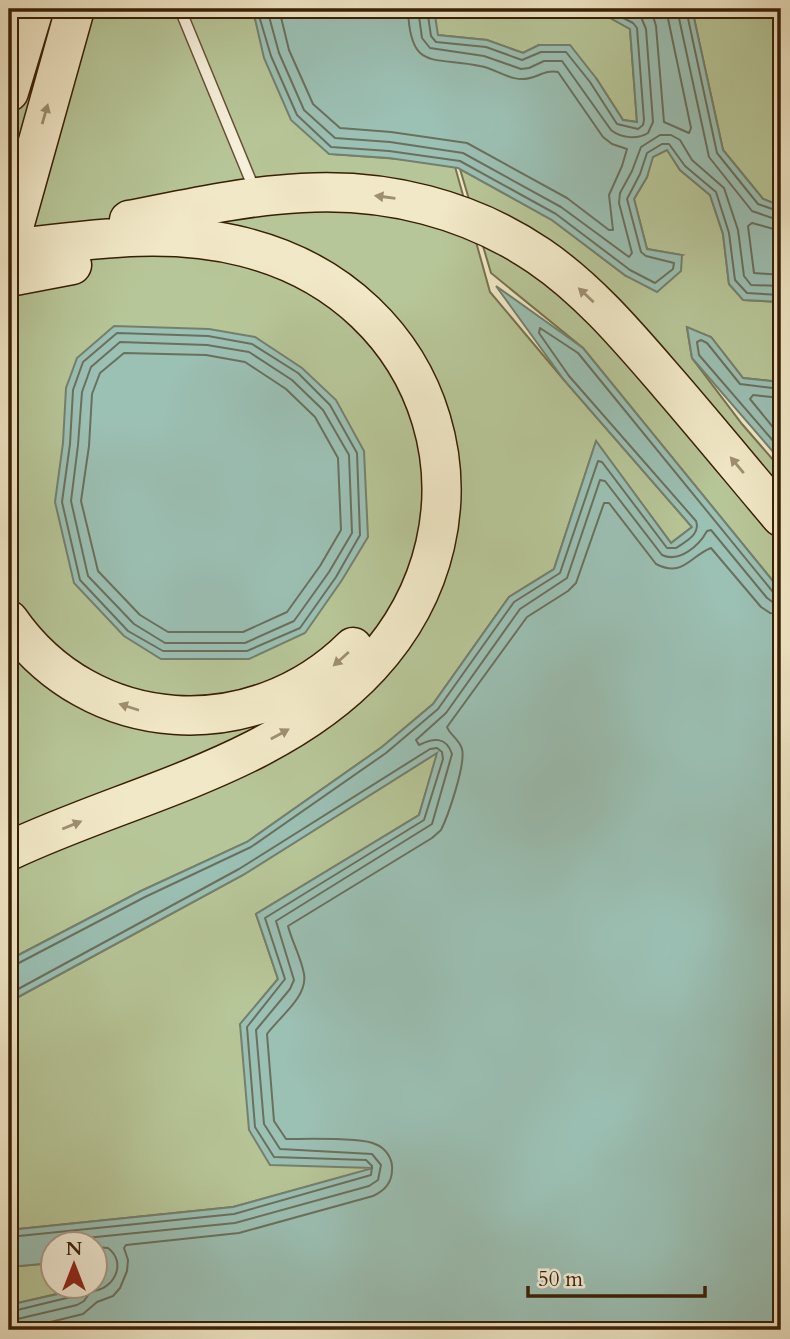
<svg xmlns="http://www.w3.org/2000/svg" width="790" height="1339" viewBox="0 0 790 1339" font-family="Cardo,serif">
	<rect width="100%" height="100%" fill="#f1e8c7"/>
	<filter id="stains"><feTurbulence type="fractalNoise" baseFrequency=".00286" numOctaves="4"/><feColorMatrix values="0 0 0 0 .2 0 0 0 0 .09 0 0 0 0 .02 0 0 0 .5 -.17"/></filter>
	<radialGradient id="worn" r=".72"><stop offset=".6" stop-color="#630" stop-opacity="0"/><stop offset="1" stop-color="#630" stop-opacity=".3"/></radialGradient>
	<path fill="#b7c698" stroke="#78724f" stroke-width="2" d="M 9,9 L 249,9 L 332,154 L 454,163 L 490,292 L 564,380 L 692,527 L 671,543 L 596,442 L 554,569 L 509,597 L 433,704 L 382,747 L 247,842 L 141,891 L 9,960 Z
		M 434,9 L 594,9 L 630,29 L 637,122 L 623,120 L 596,78 L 539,45 L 523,53 L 487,40 L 437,35 Z
		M 692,9 L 781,9 L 781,206 L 763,199 L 723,150 Z
		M 667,149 L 680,170 L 710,195 L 723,234 L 729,284 L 744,300 L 781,302 L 781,382 L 743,378 L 711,337 L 687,328 L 692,358 L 742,424 L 781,469 L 781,591 L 583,348 L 491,273 L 460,169 L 552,220 L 626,276 L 682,255 L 647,249 L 634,199 L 647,177 L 652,157 Z
		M 438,752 L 419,815 L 256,914 L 278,979 L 240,1025 L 376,1168 L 233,1207 L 9,1230 L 9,1002 L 243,875 Z
		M 52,1263 L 52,1286 L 87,1287 L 9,1305 L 9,1267 Z"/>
	<path fill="#9bc0b4" stroke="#74806e" stroke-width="2" d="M 249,9 L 434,9 L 438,35 L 487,40 L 523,53 L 539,45 L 570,45 L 596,78 L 623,120 L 637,122 L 630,29 L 594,9 L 692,9 L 723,150 L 763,199 L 781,206 L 781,302 L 743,300 L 729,284 L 723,234 L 710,195 L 680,170 L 667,150 L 653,157 L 647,177 L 634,199 L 647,249 L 682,255 L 681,271 L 657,292 L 626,276 L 552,220 L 458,168 L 389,158 L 329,154 L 291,120 L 264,58 L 255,19 Z
		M 496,286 L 583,348 L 781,591 L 781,1105 L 779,1106 L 781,1118 L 781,1330 L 9,1330 L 9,1305 L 94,1286 L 103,1263 L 95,1263 L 94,1244 L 52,1244 L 52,1263 L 9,1267 L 9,1230 L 233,1207 L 373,1168 L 270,1165 L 249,1130 L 240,1024 L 278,979 L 256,914 L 419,815 L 437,753 L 243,875 L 9,1002 L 9,960 L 141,891 L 247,842 L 382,747 L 433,704 L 509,597 L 554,569 L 596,441 L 671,543 L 692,527 L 564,380 Z
		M 114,326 L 209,329 L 255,337 L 302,368 L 336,400 L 364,451 L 368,537 L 342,580 L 305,633 L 249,659 L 161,659 L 124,636 L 74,583 L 55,502 L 63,443 L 66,388 L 77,358 Z
		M 687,327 L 711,337 L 743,378 L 781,382 L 781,461 L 692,358 Z"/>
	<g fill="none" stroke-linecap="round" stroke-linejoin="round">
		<path stroke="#6a705d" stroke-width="2" d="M 257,9 L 271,56 L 297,115 L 331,147 L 389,151 L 460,161 L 556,214 L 630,270 L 655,283 L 673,269 L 674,263 L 646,256 L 641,252 L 627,199 L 640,174 L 647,153 L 662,144 L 669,144 L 685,166 L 716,192 L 729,233 L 735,280 L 747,293 L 781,295
			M 267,9 L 279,53 L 304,110 L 335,138 L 390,142 L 463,153 L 561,207 L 629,257 L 632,253 L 619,203 L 620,193 L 632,171 L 641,147 L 660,135 L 671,135 L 680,140 L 692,160 L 724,188 L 738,230 L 744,276 L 751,285 L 781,286
			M 279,9 L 289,50 L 313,104 L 340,128 L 391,132 L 467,143 L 567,198 L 609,230 L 613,230 L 609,195 L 622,166 L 627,149 L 612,144 L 603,137 L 558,72 C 544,69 535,80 521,79 C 507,79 494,68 480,66 C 433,56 410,72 408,9
			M 418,9 L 422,38 L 430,48 L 484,56 L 521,69 L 529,68 L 544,61 L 562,61 L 611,130 C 621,138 637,140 648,133 L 653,122 L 646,29 L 641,17 L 625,9
			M 427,9 L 431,36 L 436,42 L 486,47 L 522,60 L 541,52 L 566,52 L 590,82 L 617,124 L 638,129 L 643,125 L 644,120 L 637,28 L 633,23 L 606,9
			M 647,9 L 653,16 L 656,26 L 664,122 L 689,133 L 691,128 L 666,9
			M 677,9 L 709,157 L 752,211 L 781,221
			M 686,9 L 717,153 L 758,204 L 781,212
			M 781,231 L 752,223 L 748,226 L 754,273 L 781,275
			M 117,333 L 208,336 L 252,344 L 298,373 L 330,405 L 357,453 L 360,535 L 336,577 L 300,628 L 247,651 L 163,651 L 128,631 L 80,580 L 62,502 L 70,444 L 73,390 L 83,362 Z
			M 120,342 L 207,345 L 249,352 L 292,380 L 323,410 L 349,455 L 352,533 L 329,572 L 294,621 L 245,643 L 165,643 L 134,624 L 88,576 L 71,501 L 78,445 L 82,392 L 91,367 Z
			M 124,353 L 206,355 L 245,362 L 286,389 L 315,417 L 338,458 L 341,530 L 320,566 L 287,612 L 243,632 L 168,632 L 140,615 L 98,571 L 81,501 L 89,446 L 92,394 L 100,373 Z
			M 781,389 L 740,384 L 707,343 L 701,340 L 697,342 L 699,355 L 781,450
			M 781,398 L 753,395 L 750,399 L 781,437
			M 9,966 L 15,965 L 145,897 L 251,847 L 386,753 L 438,709 L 514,602 L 560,573 L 598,461 L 602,462 L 667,548 L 676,548 C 685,542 701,534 696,521 L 569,376 L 539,333 L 540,328 L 578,353 L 773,592 L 781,595
			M 9,994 L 239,869 L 430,749 L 437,748 L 442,752 L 443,759 L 424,820 L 265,918 L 285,979 L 247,1027 L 255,1127 L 274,1157 L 366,1160 L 372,1166 L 371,1175 L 234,1214 L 9,1237
			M 53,1244 L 56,1241 L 235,1223 L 369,1186 L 378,1180 L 381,1165 L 372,1154 L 280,1149 L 264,1124 L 256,1030 L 290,989 L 294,980 L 276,921 L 432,824 L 452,754 C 446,736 433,738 419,745 L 416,740 L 446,713 L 520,609 L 567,578 L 600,480 L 605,481 L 662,555 C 679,563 699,546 707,531 L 711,530 L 767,598 L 774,603 L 781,604
			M 9,1312 L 75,1296 L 80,1293 L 81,1286
			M 9,1321 L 77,1305 L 84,1301 L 91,1291 C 113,1291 128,1263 108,1248 L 94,1247
			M 18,1330 L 83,1314 L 97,1302 L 113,1296 L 120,1288 L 127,1271 L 128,1260 L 124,1248 L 126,1245 L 239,1233 L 373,1196 C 384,1191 392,1183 392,1170 C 393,1159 386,1148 375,1144 C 361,1137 305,1139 286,1139 L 274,1121 L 267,1034 C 279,1017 308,997 304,974 C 301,957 292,942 288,926 L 432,838 L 441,830 C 448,816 466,764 462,749 C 459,739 450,735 447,727 L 527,617 L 568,591 L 576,583 L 604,503 L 609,503 L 656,564 C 683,578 690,556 711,548 L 761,607 L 770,613 L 781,614"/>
		<defs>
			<path id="service" d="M 180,9 L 255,191"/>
			<path id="motorway" d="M 9,92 L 34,9
				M 129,220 C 186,209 243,196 302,193 C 386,188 470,209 539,256 C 589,290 629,338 668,383 C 706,427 743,472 781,517
				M 9,245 L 75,9
				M 9,249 C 87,240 166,227 244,247 C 439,296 506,518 370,666 C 278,766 127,795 9,851
				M 9,277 L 72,265
				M 9,620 C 91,738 253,746 353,647"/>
		</defs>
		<use href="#service" stroke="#675136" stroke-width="13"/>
		<use href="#motorway" stroke="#391f06" stroke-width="41"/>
		<use href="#service" stroke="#f6f0db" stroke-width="10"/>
		<use href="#motorway" stroke="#f1e8c7" stroke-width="38"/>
	</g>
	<defs><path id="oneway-solid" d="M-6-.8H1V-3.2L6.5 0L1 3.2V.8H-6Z" transform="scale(1.75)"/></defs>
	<g fill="#9e8e70">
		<use href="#oneway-solid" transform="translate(45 114) rotate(-74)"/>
		<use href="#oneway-solid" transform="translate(385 197) rotate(-172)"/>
		<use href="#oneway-solid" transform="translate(586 295) rotate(-137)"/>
		<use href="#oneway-solid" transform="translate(737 465) rotate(-130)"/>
		<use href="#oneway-solid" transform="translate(341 659) rotate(138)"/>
		<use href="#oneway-solid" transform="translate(129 707) rotate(-162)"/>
		<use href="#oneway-solid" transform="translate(280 734) rotate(-29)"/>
		<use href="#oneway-solid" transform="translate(72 825) rotate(-22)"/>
	</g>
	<rect width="790" height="1339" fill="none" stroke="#f1e8c7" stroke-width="35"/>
	<rect x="10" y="10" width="769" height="1318" fill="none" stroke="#391f06" stroke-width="3.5"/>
	<rect x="18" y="18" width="755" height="1304" fill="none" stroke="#391f06" stroke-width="2"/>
	<g transform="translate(74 1265)"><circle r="33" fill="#f6f0db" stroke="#aa9c86" stroke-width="2"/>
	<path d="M0-5L12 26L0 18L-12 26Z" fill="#8f2418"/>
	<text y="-10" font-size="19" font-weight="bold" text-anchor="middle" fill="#391f06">N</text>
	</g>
	<path d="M528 1286v10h177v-10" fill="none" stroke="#391f06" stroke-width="3.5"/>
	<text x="538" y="1286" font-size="21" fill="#391f06" stroke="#f6f0db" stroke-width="5" paint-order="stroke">50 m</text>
	<rect width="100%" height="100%" filter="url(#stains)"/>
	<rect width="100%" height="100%" fill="url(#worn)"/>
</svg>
